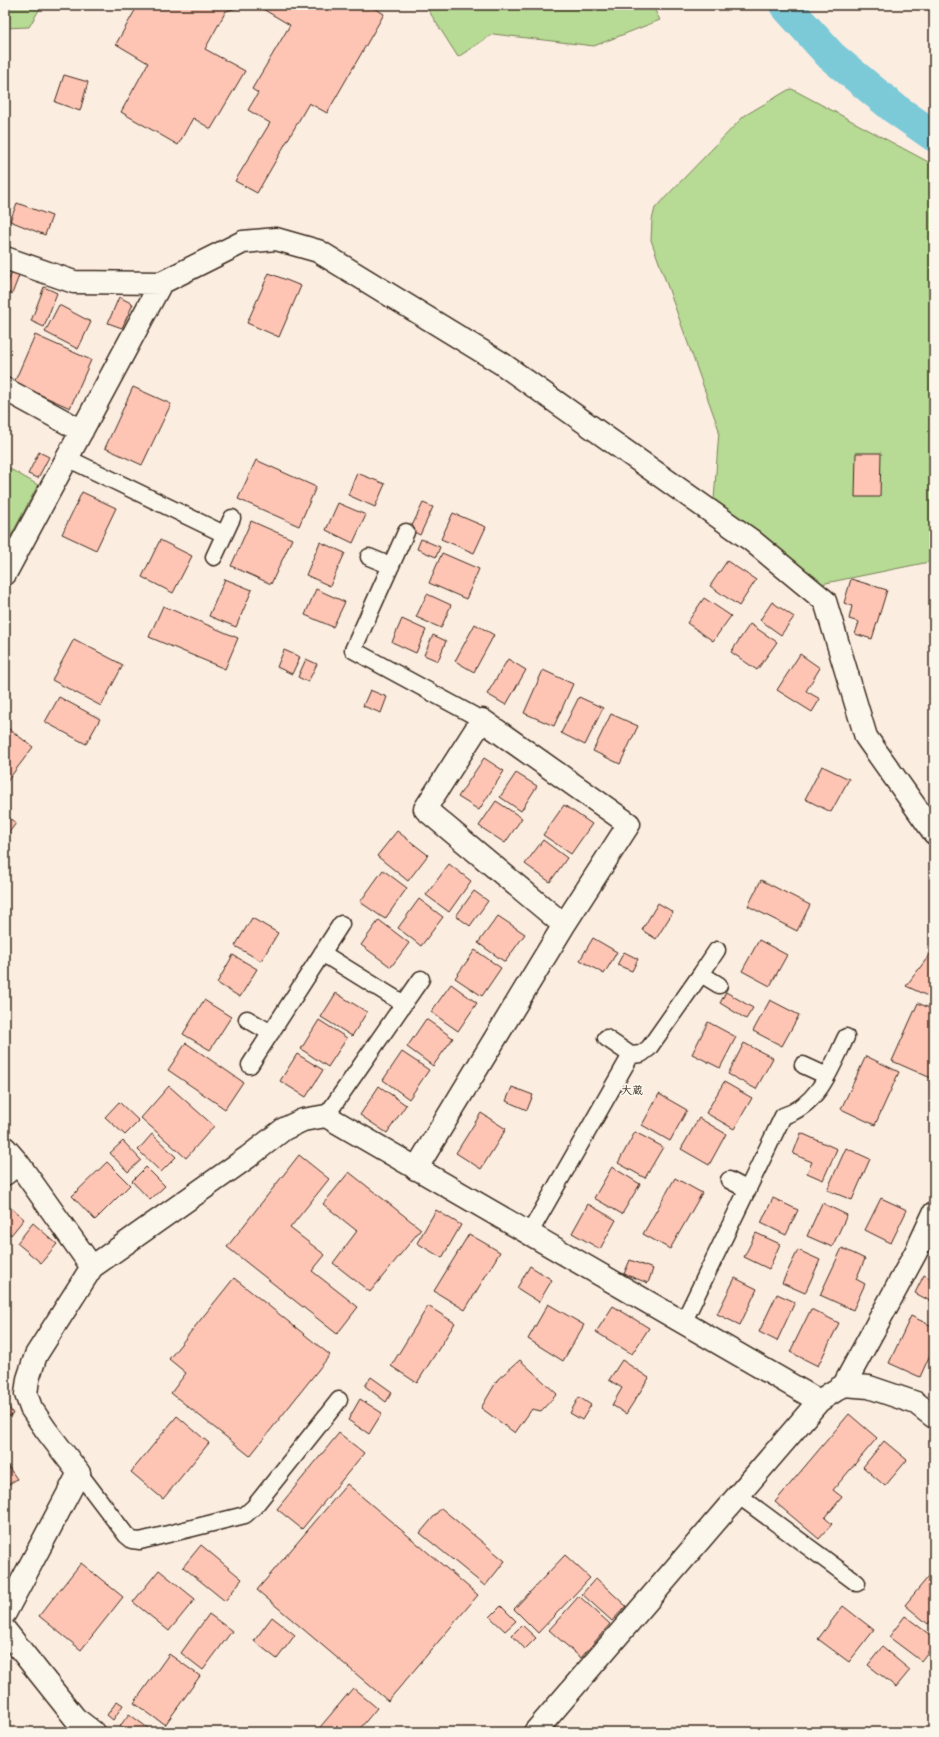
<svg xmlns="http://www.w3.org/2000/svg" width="939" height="1737" viewBox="0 0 939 1737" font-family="'Playpen Sans','Klee One',sans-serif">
	<rect width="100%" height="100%" fill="#fcede1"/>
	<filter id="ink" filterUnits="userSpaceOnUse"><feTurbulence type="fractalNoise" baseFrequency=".025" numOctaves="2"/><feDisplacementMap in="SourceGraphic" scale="8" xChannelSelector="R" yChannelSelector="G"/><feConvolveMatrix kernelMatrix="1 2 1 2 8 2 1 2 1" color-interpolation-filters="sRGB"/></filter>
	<g filter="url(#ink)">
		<path fill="#b7da94" stroke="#798259" d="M 5,5 L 42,5 L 29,27 L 5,28 Z
			M 425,5 L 652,5 L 660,20 L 594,46 L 493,34 L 458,57 Z
			M 792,89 L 934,165 L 934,561 L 821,584 L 714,500 L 719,430 L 651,240 L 652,220 L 655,208 L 744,116 L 788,90 Z
			M 5,466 L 38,485 L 5,547 Z"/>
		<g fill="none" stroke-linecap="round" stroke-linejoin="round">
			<path stroke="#7bc9d8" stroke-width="32" d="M 785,5 L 831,56 L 894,108 L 934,136"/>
		</g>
		<path fill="#fec5b4" stroke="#3b2a1e" d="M 138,5 L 247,5 L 226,11 L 205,49 L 245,71 L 211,129 L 193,118 L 178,145 L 121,112 L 148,63 L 116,44 Z
			M 256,5 L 371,5 L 371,6 L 384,14 L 327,113 L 309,103 L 257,193 L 235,181 L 270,123 L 248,110 L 258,93 L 252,89 L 290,25 Z
			M 64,75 L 88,82 L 80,111 L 55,102 Z
			M 17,203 L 52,216 L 45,235 L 10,221 Z
			M 13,270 L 20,273 L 12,294 L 5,291 L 5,289 Z
			M 269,273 L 301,286 L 279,337 L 247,323 Z
			M 44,287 L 57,293 L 44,327 L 31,321 Z
			M 119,297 L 133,304 L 122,328 L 108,323 Z
			M 59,305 L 91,322 L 78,349 L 45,332 Z
			M 35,335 L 91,360 L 70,408 L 14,383 Z
			M 133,387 L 171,404 L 142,465 L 105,448 Z
			M 39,452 L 49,457 L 38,478 L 28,474 Z
			M 856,453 L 881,453 L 880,497 L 855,497 Z
			M 256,460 L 316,487 L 299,526 L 238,499 Z
			M 357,473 L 385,484 L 375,507 L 348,495 Z
			M 82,492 L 116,508 L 96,550 L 62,534 Z
			M 338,503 L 366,515 L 353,543 L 326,530 Z
			M 423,503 L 433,507 L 420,535 L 410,530 Z
			M 453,513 L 486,527 L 474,553 L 441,539 Z
			M 251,521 L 292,539 L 271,584 L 231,566 Z
			M 421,539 L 440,547 L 436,557 L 417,549 Z
			M 160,540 L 192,556 L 173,593 L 142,577 Z
			M 320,542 L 345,553 L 330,586 L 306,575 Z
			M 442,553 L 479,569 L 466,599 L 429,583 Z
			M 727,561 L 756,580 L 739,606 L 710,586 Z
			M 225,579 L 252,590 L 236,627 L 209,616 Z
			M 851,579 L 887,590 L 872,639 L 855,634 L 859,622 L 849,619 L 852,606 L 844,603 Z
			M 316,589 L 345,602 L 333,627 L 305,615 Z
			M 427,594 L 451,605 L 441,628 L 416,617 Z
			M 704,598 L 731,616 L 713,641 L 687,623 Z
			M 772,602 L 794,617 L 781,635 L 760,620 Z
			M 163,606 L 238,638 L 225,669 L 149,637 Z
			M 402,619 L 426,630 L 416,653 L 392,642 Z
			M 475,624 L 494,635 L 474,672 L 455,661 Z
			M 750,624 L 777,642 L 757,670 L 731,652 Z
			M 433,635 L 446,641 L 438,661 L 424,655 Z
			M 74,639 L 123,665 L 101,706 L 52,680 Z
			M 284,650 L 300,657 L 292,674 L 277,667 Z
			M 800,654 L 820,668 L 806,691 L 820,699 L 812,712 L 777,690 Z
			M 306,659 L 317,664 L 308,682 L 298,677 Z
			M 508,659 L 526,670 L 506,705 L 487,694 Z
			M 543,670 L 573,684 L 554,726 L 524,713 Z
			M 370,690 L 387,697 L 381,713 L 363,706 Z
			M 59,697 L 100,719 L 86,744 L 45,722 Z
			M 579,697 L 603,708 L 585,745 L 561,733 Z
			M 611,714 L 638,726 L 620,764 L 593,751 Z
			M 5,726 L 33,747 L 5,784 Z
			M 484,758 L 504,771 L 479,810 L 458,797 Z
			M 822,766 L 849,779 L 831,812 L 805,799 Z
			M 516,773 L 537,786 L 521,811 L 500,797 Z
			M 496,801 L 522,818 L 505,843 L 479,826 Z
			M 564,805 L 592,824 L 571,854 L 543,835 Z
			M 5,815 L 16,823 L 5,838 Z
			M 397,831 L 428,855 L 408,881 L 377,856 Z
			M 543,840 L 567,858 L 550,882 L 525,864 Z
			M 449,864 L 471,881 L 449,912 L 426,895 Z
			M 383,870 L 407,888 L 385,919 L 360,902 Z
			M 761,880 L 810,905 L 797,931 L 748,906 Z
			M 474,891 L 488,901 L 470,926 L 456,916 Z
			M 419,899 L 443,917 L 421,946 L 398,928 Z
			M 658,903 L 673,912 L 656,939 L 642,930 Z
			M 498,916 L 525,934 L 505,962 L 478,943 Z
			M 252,918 L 278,933 L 261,961 L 235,946 Z
			M 379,920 L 409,943 L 391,967 L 361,945 Z
			M 593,938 L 617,952 L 604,974 L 580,960 Z
			M 759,940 L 787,955 L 770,986 L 742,971 Z
			M 934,949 L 934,999 L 906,986 Z
			M 475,950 L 501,968 L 482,996 L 455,978 Z
			M 624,952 L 638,959 L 632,971 L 617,965 Z
			M 233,955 L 257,969 L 240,997 L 217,983 Z
			M 451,984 L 477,1003 L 458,1031 L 431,1012 Z
			M 726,992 L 753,1008 L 746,1019 L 720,1003 Z
			M 336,993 L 367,1012 L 352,1036 L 321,1017 Z
			M 204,1000 L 231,1017 L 210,1050 L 183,1034 Z
			M 770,1000 L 799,1015 L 782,1046 L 753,1031 Z
			M 918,1003 L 934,1010 L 934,1072 L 931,1078 L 892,1061 Z
			M 426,1019 L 453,1038 L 433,1066 L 407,1047 Z
			M 319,1020 L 347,1038 L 328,1067 L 301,1049 Z
			M 708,1022 L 736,1037 L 720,1068 L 692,1054 Z
			M 186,1043 L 243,1082 L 225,1109 L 168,1070 Z
			M 744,1043 L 773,1058 L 756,1089 L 728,1074 Z
			M 402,1052 L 429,1070 L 409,1099 L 383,1080 Z
			M 297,1054 L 323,1070 L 306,1097 L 280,1081 Z
			M 866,1056 L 899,1072 L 875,1125 L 841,1109 Z
			M 724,1082 L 752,1098 L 734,1129 L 706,1113 Z
			M 169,1086 L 214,1126 L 186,1158 L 141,1118 Z
			M 379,1086 L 406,1105 L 387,1133 L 360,1115 Z
			M 512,1087 L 533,1095 L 527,1110 L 506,1101 Z
			M 659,1094 L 687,1110 L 670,1141 L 642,1125 Z
			M 119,1102 L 139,1121 L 125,1135 L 105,1117 Z
			M 481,1113 L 506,1129 L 481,1169 L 456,1153 Z
			M 699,1118 L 726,1134 L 709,1165 L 681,1149 Z
			M 635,1132 L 663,1147 L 645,1178 L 618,1163 Z
			M 801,1133 L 837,1149 L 823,1180 L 807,1173 L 812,1162 L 793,1154 Z
			M 152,1134 L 176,1157 L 161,1172 L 138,1150 Z
			M 123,1141 L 141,1160 L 128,1172 L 110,1153 Z
			M 846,1148 L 870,1159 L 852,1200 L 827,1190 Z
			M 299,1155 L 329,1179 L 290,1228 L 325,1255 L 312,1271 L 358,1307 L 337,1334 L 227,1247 Z
			M 107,1162 L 130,1185 L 95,1220 L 72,1196 Z
			M 146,1167 L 165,1186 L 150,1200 L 132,1181 Z
			M 612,1167 L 640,1184 L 622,1214 L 594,1198 Z
			M 349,1172 L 421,1229 L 370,1292 L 333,1263 L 357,1231 L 323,1204 Z
			M 675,1178 L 702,1193 L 670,1249 L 643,1234 Z
			M 773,1198 L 798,1210 L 786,1235 L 761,1223 Z
			M 881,1198 L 907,1210 L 891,1243 L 865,1230 Z
			M 5,1203 L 24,1219 L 11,1235 L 5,1230 Z
			M 822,1203 L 847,1215 L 832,1247 L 807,1236 Z
			M 588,1204 L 616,1220 L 600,1249 L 572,1233 Z
			M 436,1210 L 461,1225 L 442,1258 L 417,1243 Z
			M 33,1223 L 57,1244 L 41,1263 L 17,1243 Z
			M 756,1233 L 780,1244 L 769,1269 L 744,1257 Z
			M 469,1234 L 500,1252 L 465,1310 L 434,1291 Z
			M 842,1248 L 865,1259 L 856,1279 L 865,1284 L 853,1310 L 820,1295 Z
			M 798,1250 L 820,1260 L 805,1293 L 782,1283 Z
			M 630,1260 L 653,1269 L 648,1283 L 624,1274 Z
			M 530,1266 L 552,1280 L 539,1302 L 517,1288 Z
			M 924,1275 L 934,1281 L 934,1294 L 930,1301 L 915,1293 Z
			M 234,1278 L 330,1355 L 250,1456 L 171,1393 L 186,1373 L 169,1359 Z
			M 735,1278 L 757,1289 L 740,1325 L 717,1314 Z
			M 777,1294 L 795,1302 L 777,1341 L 759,1332 Z
			M 548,1304 L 584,1325 L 563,1361 L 528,1339 Z
			M 428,1306 L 455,1323 L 417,1383 L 391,1366 Z
			M 613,1306 L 649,1328 L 632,1354 L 596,1332 Z
			M 811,1309 L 839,1323 L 818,1366 L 790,1352 Z
			M 911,1316 L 934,1327 L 934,1346 L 920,1377 L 889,1363 Z
			M 520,1360 L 557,1394 L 541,1411 L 532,1409 L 515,1433 L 481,1408 L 498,1379 Z
			M 622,1360 L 649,1378 L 626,1414 L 612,1405 L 622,1388 L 609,1380 Z
			M 371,1377 L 392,1392 L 386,1402 L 365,1386 Z
			M 579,1397 L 591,1405 L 582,1420 L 570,1413 Z
			M 360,1399 L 382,1413 L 369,1434 L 348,1420 Z
			M 5,1400 L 13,1414 L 5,1419 Z
			M 849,1414 L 877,1438 L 833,1490 L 842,1497 L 825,1518 L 832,1524 L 819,1539 L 775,1502 Z
			M 177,1416 L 209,1443 L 163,1499 L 131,1472 Z
			M 339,1433 L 364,1453 L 302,1529 L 277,1509 Z
			M 884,1441 L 907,1460 L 885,1486 L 863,1467 Z
			M 5,1462 L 17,1479 L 5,1487 Z
			M 347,1484 L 478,1595 L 388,1701 L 257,1590 Z
			M 441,1508 L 505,1561 L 485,1586 L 420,1533 Z
			M 201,1545 L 242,1579 L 225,1601 L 183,1567 Z
			M 565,1555 L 590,1578 L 538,1633 L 514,1609 Z
			M 81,1563 L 123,1597 L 81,1650 L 39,1616 Z
			M 159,1570 L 195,1599 L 169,1631 L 133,1602 Z
			M 934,1570 L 934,1617 L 928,1624 L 905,1605 Z
			M 596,1578 L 626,1606 L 612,1621 L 582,1594 Z
			M 579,1596 L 610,1624 L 581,1658 L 549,1630 Z
			M 501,1606 L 516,1621 L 505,1631 L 490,1617 Z
			M 843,1606 L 874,1630 L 849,1662 L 818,1639 Z
			M 209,1614 L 232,1631 L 203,1670 L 181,1653 Z
			M 905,1616 L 934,1638 L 934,1644 L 921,1661 L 889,1637 Z
			M 272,1617 L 295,1635 L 277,1659 L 254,1641 Z
			M 522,1625 L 536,1638 L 525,1649 L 512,1635 Z
			M 882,1647 L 910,1670 L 896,1687 L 868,1665 Z
			M 169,1654 L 200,1676 L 165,1725 L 134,1703 Z
			M 353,1688 L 377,1708 L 357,1732 L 316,1732 Z
			M 117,1701 L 123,1705 L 113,1720 L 107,1715 Z
			M 129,1714 L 152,1731 L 151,1732 L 128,1732 L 120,1726 Z"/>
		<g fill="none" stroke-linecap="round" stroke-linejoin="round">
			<defs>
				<path id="service" d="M 67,458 L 224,534
					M 406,532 L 353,650 L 482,720
					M 214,557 L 232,518
					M 369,557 L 391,566
					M 322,953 L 404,1004
					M 701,974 L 719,985
					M 247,1019 L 271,1033
					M 606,1038 L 631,1055
					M 250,1065 L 341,924
					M 803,1065 L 827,1076
					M 326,1116 L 421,979
					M 729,1180 L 748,1190
					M 529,1234 L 631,1055 L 641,1054 L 649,1048 L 701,974 L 717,950
					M 683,1323 L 783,1116 C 819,1105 831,1068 846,1037
					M 79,1473 L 126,1535 L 132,1540 L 140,1541 L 245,1515 L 254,1507 L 339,1400
					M 738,1495 L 857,1583"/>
				<path id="minor" d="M 5,258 L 74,282 L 161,283 L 243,242 L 276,239 L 318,251 L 501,363 L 751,540 L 825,601 L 866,737 L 934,833
					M 5,389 L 82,431
					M 5,574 L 161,283
					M 5,1148 L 18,1163 L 5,1174
					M 18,1163 L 92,1267
					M 416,1169 L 564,925 L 629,824 L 482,720 L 425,809 L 564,925
					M 844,1385 L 916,1252 L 934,1213
					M 5,1613 L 79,1473 L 46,1430 L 31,1408 L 26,1394 L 28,1379 L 36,1355 L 92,1267 L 248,1157 L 284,1129 L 303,1120 L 326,1116 L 819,1401
					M 5,1630 L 75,1718 L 93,1732
					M 535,1732 L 819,1401 L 844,1385 L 869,1387 L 916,1403 L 934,1417"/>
			</defs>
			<use href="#service" stroke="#3b2a1e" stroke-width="19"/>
			<use href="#minor" stroke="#3b2a1e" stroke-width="25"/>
			<use href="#service" stroke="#fbf7ec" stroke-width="16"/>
			<use href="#minor" stroke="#fbf7ec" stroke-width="22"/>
		</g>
	</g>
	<g text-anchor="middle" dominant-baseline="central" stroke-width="3.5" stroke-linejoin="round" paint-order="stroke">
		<g font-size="11" font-weight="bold" fill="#3b2a1e" stroke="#fbf7ec">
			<text x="632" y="1089">大蔵</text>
		</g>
	</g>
	<rect width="939" height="1737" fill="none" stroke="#fbf7ec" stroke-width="20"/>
	<rect x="10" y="10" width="919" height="1717" fill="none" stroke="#3b2a1e" stroke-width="1.5" filter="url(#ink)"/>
</svg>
